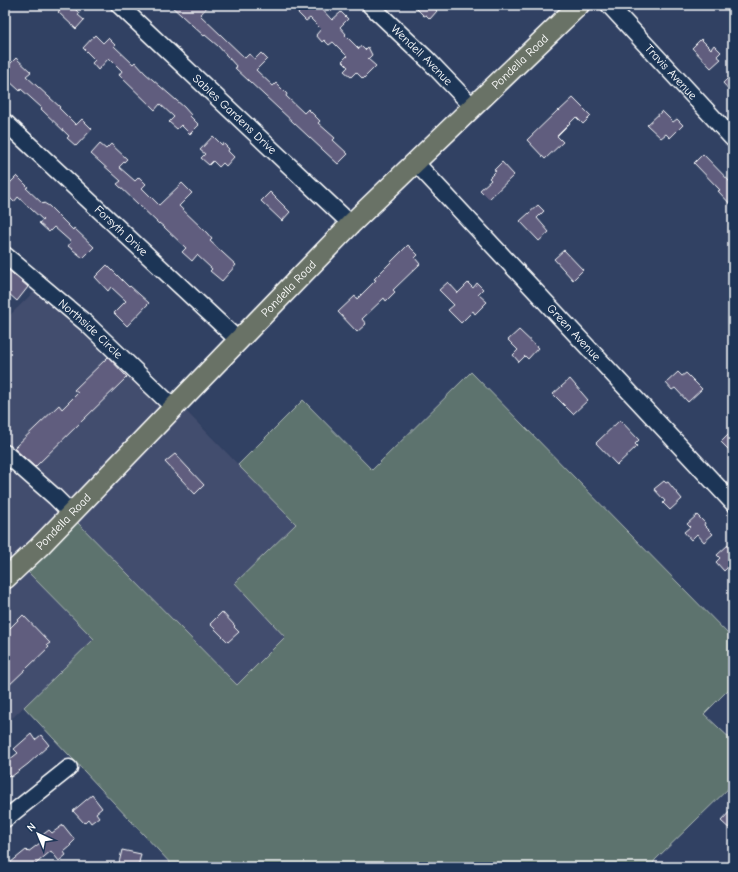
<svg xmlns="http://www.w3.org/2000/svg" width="738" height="872" viewBox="0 0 738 872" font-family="'Comic Neue',sans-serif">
	<rect width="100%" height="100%" fill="#314163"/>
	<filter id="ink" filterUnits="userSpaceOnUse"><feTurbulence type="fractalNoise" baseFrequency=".025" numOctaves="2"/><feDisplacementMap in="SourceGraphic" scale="8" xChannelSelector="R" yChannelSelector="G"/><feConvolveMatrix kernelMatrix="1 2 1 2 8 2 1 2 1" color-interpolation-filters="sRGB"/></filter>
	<g filter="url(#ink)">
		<path fill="#434d6e" d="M 47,279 L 173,398 L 5,570 L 5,320 Z
			M 182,407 L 296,524 L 235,583 L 286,637 L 237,685 L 74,519 Z
			M 25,569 L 94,639 L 5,725 L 5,588 Z"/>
		<path fill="#5d736e" stroke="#aeb9b6" d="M 471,372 L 733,639 L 733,685 L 704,714 L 733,741 L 733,784 L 655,860 L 651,867 L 174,867 L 24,707 L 94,639 L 25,569 L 74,519 L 237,685 L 285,637 L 235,583 L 296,524 L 238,465 L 303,400 L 372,470 Z"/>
		<path fill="#605d7e" stroke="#fff" d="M 64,5 L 71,5 L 79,13 L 78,15 L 84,20 L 76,29 L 58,12 Z
			M 170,5 L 209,5 L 200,15 L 245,58 L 249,54 L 255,59 L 261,53 L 267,59 L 256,70 L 273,86 L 276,83 L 287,94 L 286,96 L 304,113 L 308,109 L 320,121 L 318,123 L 335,138 L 333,140 L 348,154 L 338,164 L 235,68 L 237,67 L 218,46 L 205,35 L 204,36 Z
			M 304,5 L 318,5 L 332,20 L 341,12 L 348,19 L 340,27 L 346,34 L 345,35 L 359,49 L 361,46 L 365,50 L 368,47 L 372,55 L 368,59 L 376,66 L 363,79 L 356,72 L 351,77 L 344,71 L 348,67 L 342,61 L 347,56 L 333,42 L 329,45 L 324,40 L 322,42 L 316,35 L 321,29 L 310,18 L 306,21 L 297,12 Z
			M 413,5 L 431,5 L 437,11 L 430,19 L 426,15 L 424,16 Z
			M 95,35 L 103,43 L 108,38 L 115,45 L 114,46 L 133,64 L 135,62 L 145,73 L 184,107 L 191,115 L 190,116 L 199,125 L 190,134 L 181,125 L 177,129 L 169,122 L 174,117 L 160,104 L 155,110 L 119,75 L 122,71 L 109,58 L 98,70 L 92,63 L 95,60 L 83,48 Z
			M 701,39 L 711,49 L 714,45 L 721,52 L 717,56 L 721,59 L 711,68 L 692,48 Z
			M 16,58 L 31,72 L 26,76 L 60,107 L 59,108 L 76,125 L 82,119 L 92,129 L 76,146 L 67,138 L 69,136 L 41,109 L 42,108 L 21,89 L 20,91 L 8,80 L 10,78 L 5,74 L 5,69 Z
			M 733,73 L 733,94 L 723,83 Z
			M 573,98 L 591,116 L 583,124 L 576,117 L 557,136 L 563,142 L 545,159 L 527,140 L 558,110 L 559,111 Z
			M 662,111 L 673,122 L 677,119 L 683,125 L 670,138 L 666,134 L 661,138 L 647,125 Z
			M 213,136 L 222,145 L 223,143 L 229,149 L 228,151 L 234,157 L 226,166 L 223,163 L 219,167 L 213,161 L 209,165 L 201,158 L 205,154 L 200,150 Z
			M 100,144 L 106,149 L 111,144 L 127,159 L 119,167 L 135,181 L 139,177 L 146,184 L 142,188 L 159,205 L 182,183 L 192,193 L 179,206 L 207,233 L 212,239 L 210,241 L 236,265 L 222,281 L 210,271 L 212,269 L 197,255 L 192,261 L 182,252 L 186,248 L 164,227 L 159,223 L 159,224 L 117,184 L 121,181 L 91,154 Z
			M 703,154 L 733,185 L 733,207 L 718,191 L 720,190 L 694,163 Z
			M 502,162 L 514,175 L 489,199 L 480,190 L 491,180 L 489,178 L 496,171 L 494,170 Z
			M 17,176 L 28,187 L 26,188 L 43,204 L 44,203 L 49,206 L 73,230 L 74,228 L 94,247 L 83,258 L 68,246 L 71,242 L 54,227 L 49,232 L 39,223 L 43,220 L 18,197 L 14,202 L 9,197 L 5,202 L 5,188 Z
			M 270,192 L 290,212 L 282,221 L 261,201 Z
			M 538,205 L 544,211 L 537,218 L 549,232 L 539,241 L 520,221 Z
			M 408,245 L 418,255 L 415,258 L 420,264 L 393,290 L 395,292 L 386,301 L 384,298 L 362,319 L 366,324 L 357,332 L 338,312 L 355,296 L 357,299 L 376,280 L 374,279 Z
			M 564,250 L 583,270 L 573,280 L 554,259 Z
			M 107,265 L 129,287 L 130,286 L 149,303 L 127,326 L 114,313 L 126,301 L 111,287 L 108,291 L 95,277 Z
			M 5,267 L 28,287 L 17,301 L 8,293 L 5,293 Z
			M 448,282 L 458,293 L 468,283 L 473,288 L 477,283 L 483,289 L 478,294 L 487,302 L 475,314 L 473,311 L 461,323 L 448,310 L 454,305 L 439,290 Z
			M 519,330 L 538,348 L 528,359 L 525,356 L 519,362 L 513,355 L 518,350 L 508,340 Z
			M 108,357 L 127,377 L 35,467 L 14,448 L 59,405 L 62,409 L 78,393 L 74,390 Z
			M 678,372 L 682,376 L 686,373 L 702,389 L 688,402 L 675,388 L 672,390 L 666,383 Z
			M 570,379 L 588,400 L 573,414 L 553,394 Z
			M 620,420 L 639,440 L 635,444 L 637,446 L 617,465 L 596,443 Z
			M 733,430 L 733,454 L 721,442 Z
			M 175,454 L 204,485 L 195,494 L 165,462 Z
			M 664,481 L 666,483 L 668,482 L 682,499 L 670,510 L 663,503 L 665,501 L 654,489 Z
			M 697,515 L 705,523 L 704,525 L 713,534 L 704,542 L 697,534 L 691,540 L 684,532 L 690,527 L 687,524 Z
			M 728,545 L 733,551 L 733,572 L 728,567 L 724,571 L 716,562 L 720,558 L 717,555 Z
			M 222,612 L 235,626 L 234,627 L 239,632 L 228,642 L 210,624 Z
			M 23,615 L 50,643 L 47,645 L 49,647 L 5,689 L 5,633 Z
			M 31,734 L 35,740 L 41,735 L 49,745 L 28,764 L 11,777 L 9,775 L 5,779 L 5,763 L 18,753 L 14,749 Z
			M 92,795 L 102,808 L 96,813 L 99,817 L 91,823 L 88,819 L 84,823 L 73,811 Z
			M 733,808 L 733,832 L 721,821 Z
			M 63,825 L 75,840 L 70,845 L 71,846 L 64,852 L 66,855 L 59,861 L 51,851 L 32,867 L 5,867 L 26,850 L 28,852 L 44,840 L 41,836 L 49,830 L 52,833 Z
			M 122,850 L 141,854 L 138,867 L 118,867 Z"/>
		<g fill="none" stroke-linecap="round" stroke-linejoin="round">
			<defs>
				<g id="minor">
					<path id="s1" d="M 119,5 L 351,224"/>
					<path id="s2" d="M 370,5 L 428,60 L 473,107"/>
					<path id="s3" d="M 609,5 L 733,139"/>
					<path id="s4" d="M 5,122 L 238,340"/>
					<path id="s5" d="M 415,162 L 733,503"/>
					<path id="s6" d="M 5,255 L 87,324 L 173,407"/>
					<path d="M 5,453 L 55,497 L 71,513"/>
					<path d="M 5,819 L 69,768"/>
				</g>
				<g id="major">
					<path id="s7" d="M 5,579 L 39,547 L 351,224 L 579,5"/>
				</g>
			</defs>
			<use href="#minor" stroke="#fff" stroke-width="19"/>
			<use href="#major" stroke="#fff" stroke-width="23"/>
			<use href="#minor" stroke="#1d3557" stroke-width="16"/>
			<use href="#major" stroke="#697266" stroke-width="20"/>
		</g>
	</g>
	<g text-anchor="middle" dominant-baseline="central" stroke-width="3" stroke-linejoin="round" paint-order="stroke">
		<g font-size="12" fill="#fff" stroke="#1d3557">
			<text stroke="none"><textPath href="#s2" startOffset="72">Wendell Avenue</textPath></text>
			<text stroke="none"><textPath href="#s7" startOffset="730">Pondella Road</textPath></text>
			<text stroke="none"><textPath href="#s3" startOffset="91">Travis Avenue</textPath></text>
			<text stroke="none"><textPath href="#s1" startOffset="159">Sables Gardens Drive</textPath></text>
			<text stroke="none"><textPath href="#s4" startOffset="159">Forsyth Drive</textPath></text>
			<text stroke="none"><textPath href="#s7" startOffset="406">Pondella Road</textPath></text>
			<text stroke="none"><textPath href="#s6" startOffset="113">Northside Circle</textPath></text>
			<text stroke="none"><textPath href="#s5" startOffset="233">Green Avenue</textPath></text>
			<text stroke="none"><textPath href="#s7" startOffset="82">Pondella Road</textPath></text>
		</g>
	</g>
	<rect width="738" height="872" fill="none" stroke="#1d3557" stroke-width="20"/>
	<rect x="10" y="10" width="718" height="852" fill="none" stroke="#fff" stroke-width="1.5" filter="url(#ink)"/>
	<g transform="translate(38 834) rotate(316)" stroke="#1d3557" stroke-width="3" paint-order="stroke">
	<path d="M0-3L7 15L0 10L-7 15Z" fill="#ffffff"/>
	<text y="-6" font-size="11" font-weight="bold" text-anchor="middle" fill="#ffffff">N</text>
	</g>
</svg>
